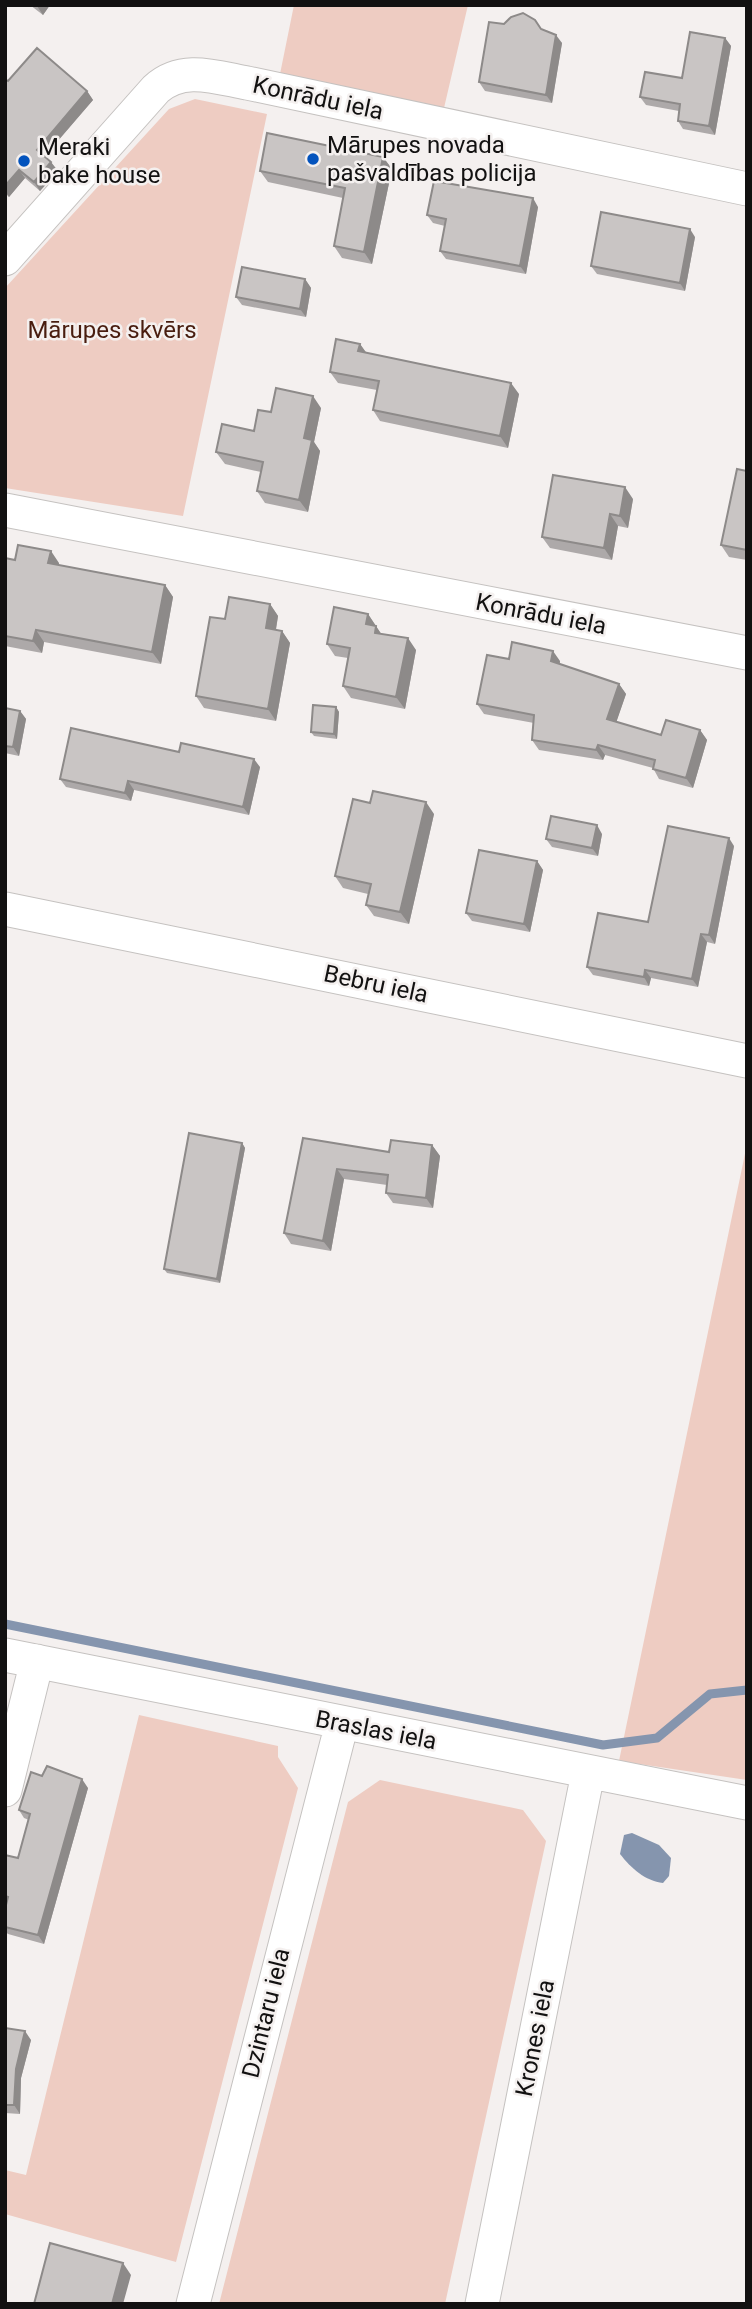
<svg xmlns="http://www.w3.org/2000/svg" width="752" height="2309" viewBox="0 0 752 2309" font-family="Roboto,sans-serif">
	<rect width="100%" height="100%" fill="#f4f0ef"/>
	<path fill="#eeccc2" d="M 294,5 L 468,5 L 444,108 L 280,74 Z
		M 195,99 L 267,114 L 183,516 L 5,488 L 5,288 L 169,109 Z
		M 747,1144 L 747,1780 L 619,1761 Z
		M 139,1715 L 278,1746 L 278,1757 L 298,1788 L 176,2262 L 5,2214 L 5,2170 L 26,2175 Z
		M 380,1780 L 523,1810 L 546,1841 L 445,2304 L 219,2304 L 348,1802 Z"/>
	<path fill="#8595ae" d="M 632,1833 L 659,1845 L 671,1858 L 669,1876 L 663,1883 C 645,1881 631,1868 620,1854 L 624,1835 Z"/>
	<g fill="none" stroke-linecap="round" stroke-linejoin="round">
		<path stroke="#8595ae" stroke-width="9" d="M 5,1624 L 603,1745 L 657,1738 L 710,1694 L 747,1690"/>
		<defs>
			<path id="minor" d="M 5,259 L 156,89 C 182,65 215,77 247,83 L 747,189
				M 5,510 L 747,653
				M 5,909 L 747,1061
				M 5,1655 L 747,1803
				M 5,1790 L 37,1661
				M 193,2304 L 342,1723
				M 482,2304 L 588,1773"/>
		</defs>
		<use href="#minor" stroke="#c5c2c0" stroke-width="35"/>
		<use href="#minor" stroke="#fff" stroke-width="33"/>
	</g>
	<path fill="#ada9a9" d="M 30,5 L 50,5 L 43,15 Z
		M 542,29 L 562,43 L 552,103 L 485,91 L 479,82 Z
		M 725,38 L 731,46 L 715,135 L 683,129 L 678,121 L 679,111 L 646,105 L 640,97 L 682,78 Z
		M 5,79 L 8,81 L 87,91 L 93,100 L 45,156 L 58,171 L 40,191 L 25,178 L 9,197 L 5,193 Z
		M 383,157 L 392,169 L 372,264 L 342,258 L 334,246 L 343,198 L 268,182 L 260,171 Z
		M 538,207 L 526,274 L 446,259 L 440,251 L 445,226 L 433,223 L 427,215 Z
		M 695,237 L 685,291 L 597,274 L 591,266 Z
		M 305,279 L 311,288 L 306,317 L 242,305 L 236,297 Z
		M 360,344 L 366,353 L 519,394 L 508,448 L 380,421 L 373,410 L 377,390 L 338,383 L 330,372 Z
		M 321,408 L 314,442 L 320,451 L 308,512 L 265,503 L 257,491 L 261,472 L 225,464 L 216,452 L 254,431 L 271,412 Z
		M 747,471 L 747,560 L 729,557 L 721,545 Z
		M 633,499 L 628,528 L 618,526 L 612,560 L 550,548 L 542,537 Z
		M 5,558 L 15,560 L 59,563 L 59,565 L 165,585 L 173,597 L 161,664 L 44,642 L 42,653 L 5,646 Z
		M 270,604 L 278,616 L 276,630 L 282,631 L 290,643 L 276,721 L 204,708 L 196,696 L 225,619 Z
		M 368,614 L 381,634 L 416,650 L 405,709 L 351,698 L 343,686 L 348,658 L 335,656 L 327,644 Z
		M 509,659 L 560,661 L 560,664 L 619,684 L 626,694 L 616,722 L 661,735 L 700,730 L 707,740 L 693,788 L 659,779 L 653,768 L 605,755 L 603,760 L 539,750 L 532,740 L 534,723 L 484,714 L 477,704 Z
		M 336,707 L 339,712 L 337,739 L 314,736 L 311,732 Z
		M 5,708 L 20,711 L 26,719 L 19,756 L 5,753 Z
		M 179,752 L 260,767 L 249,815 L 134,790 L 131,801 L 66,787 L 60,779 Z
		M 370,803 L 434,814 L 409,924 L 374,916 L 366,905 L 368,894 L 343,888 L 335,876 Z
		M 602,834 L 598,856 L 552,847 L 546,839 Z
		M 734,846 L 715,944 L 707,942 L 698,987 L 651,978 L 649,986 L 593,975 L 587,967 L 648,922 Z
		M 537,861 L 543,870 L 530,932 L 472,921 L 466,913 Z
		M 303,1138 L 389,1152 L 432,1145 L 440,1156 L 433,1208 L 393,1203 L 386,1193 L 387,1185 L 344,1179 L 331,1251 L 291,1244 L 284,1233 Z
		M 242,1143 L 245,1148 L 220,1283 L 167,1273 L 164,1269 Z
		M 42,1776 L 88,1788 L 44,1944 L 8,1934 L 5,1931 L 5,1909 L 6,1903 L 5,1903 L 5,1855 L 18,1858 L 29,1820 L 24,1818 L 19,1810 Z
		M 5,2028 L 31,2040 L 21,2078 L 20,2114 L 5,2113 Z"/>
	<path fill="#8d8a89" d="M 37,5 L 50,5 L 43,15 L 37,6 Z
		M 556,35 L 562,43 L 552,103 L 546,95 Z
		M 725,38 L 731,46 L 715,135 L 709,126 Z
		M 87,91 L 93,100 L 43,158 L 37,150 Z
		M 383,157 L 392,169 L 372,264 L 364,252 Z
		M 51,162 L 58,171 L 40,191 L 34,182 Z
		M 19,170 L 25,178 L 9,197 L 5,191 L 5,186 Z
		M 533,198 L 538,207 L 526,274 L 520,266 Z
		M 690,229 L 695,237 L 685,291 L 680,283 Z
		M 305,279 L 311,288 L 306,317 L 300,309 Z
		M 360,344 L 368,355 L 358,351 Z
		M 511,383 L 519,394 L 508,448 L 500,436 Z
		M 313,396 L 321,408 L 314,442 L 320,451 L 308,512 L 299,500 L 304,438 Z
		M 625,487 L 633,499 L 628,528 L 620,516 Z
		M 610,514 L 618,526 L 612,560 L 604,548 Z
		M 51,551 L 59,563 L 57,575 L 48,563 Z
		M 165,585 L 173,597 L 161,664 L 152,652 Z
		M 270,604 L 278,616 L 274,640 L 266,628 Z
		M 368,614 L 384,638 L 383,644 L 366,624 Z
		M 36,630 L 44,642 L 42,653 L 33,641 Z
		M 282,631 L 290,643 L 276,721 L 268,709 Z
		M 408,638 L 416,650 L 405,709 L 396,697 Z
		M 553,651 L 560,661 L 558,671 L 551,661 Z
		M 619,684 L 626,694 L 614,729 L 607,719 Z
		M 336,707 L 339,712 L 337,739 L 334,734 Z
		M 20,711 L 26,719 L 19,756 L 13,747 Z
		M 700,730 L 707,740 L 693,788 L 686,778 Z
		M 598,745 L 605,755 L 603,760 L 596,750 Z
		M 254,759 L 260,767 L 249,815 L 243,807 Z
		M 128,781 L 134,790 L 131,801 L 125,793 Z
		M 426,802 L 434,814 L 409,924 L 400,912 Z
		M 597,825 L 602,834 L 598,856 L 592,848 Z
		M 729,838 L 734,846 L 715,944 L 709,935 Z
		M 537,861 L 543,870 L 530,932 L 524,924 Z
		M 701,934 L 707,942 L 698,987 L 692,979 Z
		M 645,970 L 651,978 L 649,986 L 644,977 Z
		M 242,1143 L 245,1148 L 220,1283 L 217,1279 Z
		M 432,1145 L 440,1156 L 433,1208 L 426,1198 Z
		M 337,1169 L 344,1179 L 331,1251 L 323,1241 Z
		M 82,1779 L 88,1788 L 44,1944 L 38,1935 Z
		M 25,2031 L 31,2040 L 21,2078 L 20,2114 L 14,2105 L 16,2069 Z
		M 123,2263 L 131,2275 L 123,2304 L 112,2304 Z"/>
	<path fill="#c9c5c4" stroke="#8d8a89" stroke-width="2" d="M 523,13 L 535,20 L 541,29 L 556,35 L 546,95 L 479,82 L 489,22 L 504,24 L 511,17 Z
		M 690,32 L 725,38 L 709,126 L 678,121 L 680,104 L 640,97 L 645,72 L 682,78 Z
		M 37,48 L 87,91 L 37,150 L 51,162 L 34,182 L 19,170 L 5,186 L 5,79 L 8,81 Z
		M 267,133 L 383,157 L 364,252 L 334,246 L 345,188 L 260,171 Z
		M 434,181 L 533,198 L 520,266 L 440,251 L 446,219 L 427,215 Z
		M 601,212 L 690,229 L 680,283 L 591,266 Z
		M 242,267 L 305,279 L 300,309 L 236,297 Z
		M 336,339 L 360,344 L 358,351 L 511,383 L 500,436 L 373,410 L 379,381 L 330,372 Z
		M 276,388 L 313,396 L 304,438 L 312,440 L 299,500 L 257,491 L 263,462 L 216,452 L 222,424 L 254,431 L 258,410 L 271,412 Z
		M 737,469 L 747,471 L 747,550 L 721,545 Z
		M 553,475 L 625,487 L 620,516 L 610,514 L 604,548 L 542,537 Z
		M 18,545 L 51,551 L 48,563 L 165,585 L 152,652 L 36,630 L 33,641 L 5,636 L 5,558 L 15,560 Z
		M 229,597 L 270,604 L 266,628 L 282,631 L 268,709 L 196,696 L 210,617 L 225,619 Z
		M 334,607 L 368,614 L 366,624 L 376,626 L 375,633 L 408,638 L 396,697 L 343,686 L 350,648 L 327,644 Z
		M 512,642 L 553,651 L 551,661 L 619,684 L 607,719 L 661,735 L 666,720 L 700,730 L 686,778 L 653,769 L 655,760 L 598,745 L 596,750 L 532,740 L 534,715 L 477,704 L 487,655 L 509,659 Z
		M 313,705 L 336,707 L 334,734 L 311,732 Z
		M 5,708 L 20,711 L 13,747 L 5,746 Z
		M 71,728 L 179,752 L 181,743 L 254,759 L 243,807 L 128,781 L 125,793 L 60,779 Z
		M 373,791 L 426,802 L 400,912 L 366,905 L 371,884 L 335,876 L 353,799 L 370,803 Z
		M 551,816 L 597,825 L 592,848 L 546,839 Z
		M 668,826 L 729,838 L 709,935 L 701,934 L 692,979 L 645,970 L 644,977 L 587,967 L 598,913 L 648,922 Z
		M 479,850 L 537,861 L 524,924 L 466,913 Z
		M 189,1133 L 242,1143 L 217,1279 L 164,1269 Z
		M 303,1138 L 389,1152 L 391,1140 L 432,1145 L 426,1198 L 386,1193 L 388,1175 L 337,1169 L 323,1241 L 284,1233 Z
		M 47,1766 L 82,1779 L 38,1935 L 5,1927 L 5,1909 L 8,1897 L 5,1896 L 5,1855 L 18,1858 L 30,1814 L 19,1810 L 31,1772 L 42,1776 Z
		M 5,2028 L 25,2031 L 16,2069 L 14,2105 L 5,2105 Z
		M 50,2243 L 123,2263 L 112,2304 L 34,2304 Z"/>
	<g fill="#0353bd" stroke="#f4f0ef" stroke-width="2.5">
		<circle cx="313" cy="159" r="7"/>
		<circle cx="24" cy="161" r="7"/>
	</g>
	<g text-anchor="middle" dominant-baseline="central" stroke-width="5" stroke-linejoin="round" paint-order="stroke">
		<g font-size="24" fill="#121111" stroke="#f4f0ef">
			<text transform="translate(318 98) rotate(12)">Konrādu iela</text>
			<text transform="translate(541 614) rotate(11)">Konrādu iela</text>
			<text transform="translate(376 984) rotate(12)">Bebru iela</text>
			<text transform="translate(376 1730) rotate(11)">Braslas iela</text>
			<text transform="translate(266 2013) rotate(-76)">Dzintaru iela</text>
			<text transform="translate(535 2038) rotate(-79)">Krones iela</text>
		</g>
		<g font-size="24" fill="#121111" stroke="#f4f0ef" text-anchor="start">
			<text x="327" y="145">Mārupes novada<tspan x="327" dy="28">pašvaldības policija</tspan></text>
			<text x="38" y="147">Meraki<tspan x="38" dy="28">bake house</tspan></text>
		</g>
		<g font-size="24" fill="#491d0f" stroke="#f4f0ef">
			<text x="112" y="330">Mārupes skvērs</text>
		</g>
	</g>
	<rect width="752" height="2309" fill="none" stroke="#121111" stroke-width="14"/>
</svg>
